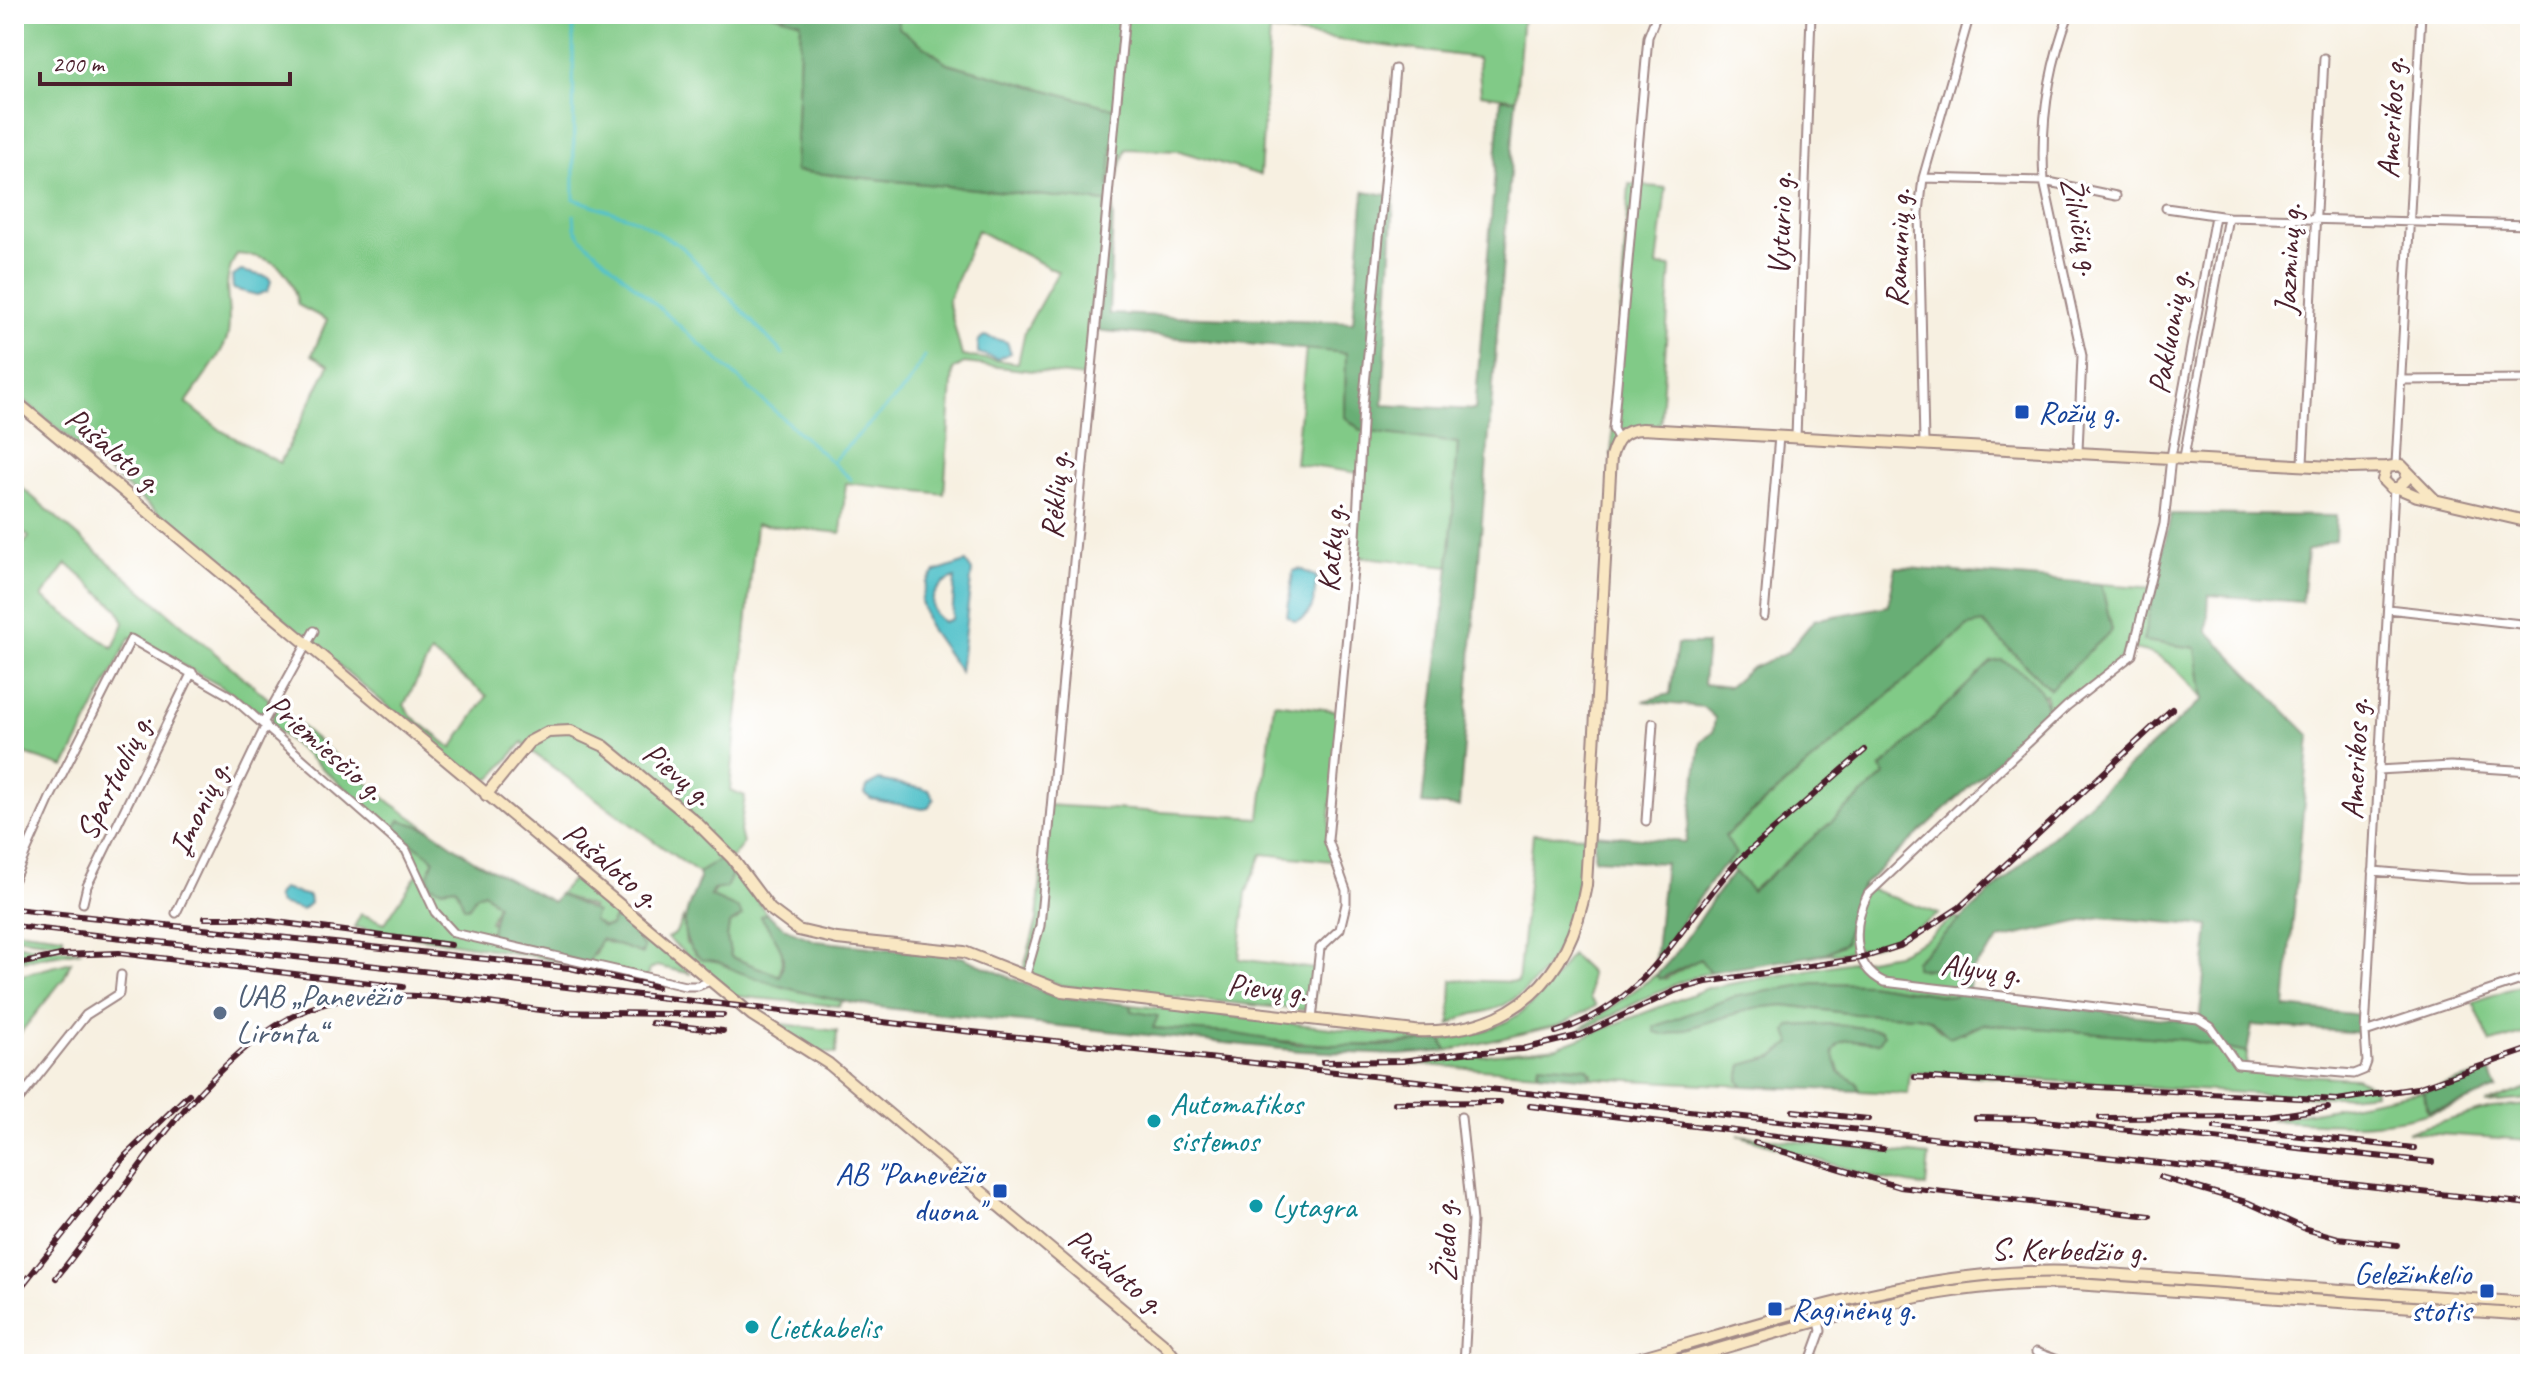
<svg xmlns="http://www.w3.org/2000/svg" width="2544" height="1378" viewBox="0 0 2544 1378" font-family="Caveat,sans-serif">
	<rect width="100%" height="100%" fill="#fff"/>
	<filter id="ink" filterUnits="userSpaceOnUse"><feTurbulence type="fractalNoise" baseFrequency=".0125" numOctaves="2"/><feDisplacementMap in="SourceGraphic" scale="16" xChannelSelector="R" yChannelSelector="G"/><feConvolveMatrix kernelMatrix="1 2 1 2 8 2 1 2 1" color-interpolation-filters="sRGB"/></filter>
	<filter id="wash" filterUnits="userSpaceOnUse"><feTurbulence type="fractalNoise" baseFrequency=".006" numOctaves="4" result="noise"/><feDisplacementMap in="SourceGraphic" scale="32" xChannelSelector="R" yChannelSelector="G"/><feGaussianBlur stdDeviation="1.8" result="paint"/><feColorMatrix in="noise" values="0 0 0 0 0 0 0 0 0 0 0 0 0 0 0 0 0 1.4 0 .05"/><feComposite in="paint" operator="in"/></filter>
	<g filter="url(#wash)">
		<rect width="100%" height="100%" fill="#f7f0e1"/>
		<path fill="#81ca87" stroke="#667459" stroke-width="2" fill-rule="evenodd" d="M 14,14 L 773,14 L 801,21 L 795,171 L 1107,202 L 1094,330 L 1084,377 L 964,363 L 953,370 L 944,494 L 846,483 L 841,533 L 756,524 L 730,790 L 745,796 L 740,831 L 743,844 L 732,858 L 725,857 L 698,873 L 528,749 L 523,742 L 491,779 L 474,779 L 14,392 ZM 977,230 L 1058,272 L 1025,331 L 1018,363 L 962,356 L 948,301 ZM 237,254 C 275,257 290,267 298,305 L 327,320 L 312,355 L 329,365 L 280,463 L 222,431 L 186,403 C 196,388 226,350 228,334 C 233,302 218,287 237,254 ZM 431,653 L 487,696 L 452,748 L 411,716 L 404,705 Z
			M 897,14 L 1523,14 L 1516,99 L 1481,94 L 1478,58 L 1270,31 L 1260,175 L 1179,151 L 1126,149 L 1114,187 L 1108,186 L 1115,109 L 947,63 L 899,28 Z
			M 1629,184 L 1666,188 L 1657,266 L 1671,267 L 1660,430 L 1625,433 L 1611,457 Z
			M 1306,348 L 1346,353 L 1345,417 L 1362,431 L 1458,443 L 1449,566 L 1355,556 L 1359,473 L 1295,464 Z
			M 14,481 L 271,701 L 264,712 L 257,712 L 219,685 L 130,637 L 65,767 L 18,752 L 14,759 L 14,578 L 19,573 L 14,569 L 14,556 L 29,537 L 14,523 ZM 67,564 L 118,609 L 124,623 L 113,648 L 42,597 Z
			M 2101,584 L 2156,588 L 2143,641 L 2196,648 L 2203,699 C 2183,674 2162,650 2128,649 L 2110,671 L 2048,714 L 2046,694 L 1881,769 L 1886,775 L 1751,891 L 1726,863 L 1735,854 L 1725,837 L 1968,626 L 1983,623 L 2050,689 L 2112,630 Z
			M 1274,703 L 1340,711 L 1328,840 L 1333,861 L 1262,854 L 1246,893 L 1239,959 L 1316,969 L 1312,1011 L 1063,986 L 1023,971 L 1037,920 L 1047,805 L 1260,818 Z
			M 277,706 L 391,803 L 429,829 L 413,824 L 434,859 L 430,868 L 440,889 L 457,887 L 469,907 L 476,895 L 484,892 L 497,905 L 490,922 L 595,955 L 600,939 L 611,944 L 639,941 L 638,930 L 614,918 L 610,926 L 604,927 L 592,920 L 592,907 L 559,894 L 575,876 L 691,974 L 657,966 L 650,969 L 647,981 L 528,955 L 354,927 L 361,914 L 385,923 L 420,870 L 394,830 L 270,724 Z
			M 1533,834 L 1584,836 C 1580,898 1565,970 1506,1004 C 1488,1015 1466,1011 1450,1025 L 1452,980 L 1518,982 Z
			M 735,868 L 766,913 L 761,917 L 783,948 L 780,976 L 731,957 L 727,938 L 729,924 L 737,920 L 739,909 L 710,896 Z
			M 1862,886 L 1939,914 C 1904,938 1868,952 1825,954 L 1845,943 L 1855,896 Z
			M 683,918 L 686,944 C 740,974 783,984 843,1000 L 839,1006 L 734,996 L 667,938 L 675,934 Z
			M 1954,918 L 1961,920 L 1915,961 L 1923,970 L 1940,966 L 1952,968 L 1956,978 L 1955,997 L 1868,984 L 1815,983 L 1666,1035 L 1754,1008 L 1784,1005 L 1854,1014 L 1917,1016 L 1930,1019 L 1940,1031 L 1965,1033 L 1984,1024 L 2187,1040 L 2247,1053 L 2246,1072 L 2355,1078 L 2374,1086 L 2375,1093 L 2336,1097 L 2293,1096 L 1910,1072 L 1908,1094 L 1859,1091 L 1857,1083 L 1839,1072 L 1833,1052 C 1843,1031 1860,1044 1879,1042 L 1884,1034 L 1881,1030 L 1831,1024 L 1790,1026 L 1791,1043 L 1773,1057 L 1742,1065 L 1739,1081 L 1743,1086 L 1592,1078 L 1592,1072 L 1537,1068 L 1538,1073 L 1410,1064 L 1557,1047 L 1708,988 L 1896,954 L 1925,940 Z
			M 14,930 L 63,936 L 63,943 L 14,937 Z
			M 14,945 L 19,945 L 82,951 L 14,962 Z
			M 1571,955 L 1590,973 L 1590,998 L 1596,1006 L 1560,1025 L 1447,1051 L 1442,1040 C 1511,1029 1532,1012 1571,955 Z
			M 1700,959 L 1710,972 C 1662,985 1622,1013 1576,1032 L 1656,975 L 1665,979 Z
			M 71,962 L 64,978 L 14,1041 L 14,977 Z
			M 2530,982 L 2530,1032 L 2491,1043 L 2473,1002 Z
			M 1131,1005 L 1418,1038 L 1430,1040 C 1337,1055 1245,1034 1152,1028 L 1152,1024 L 1132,1011 Z
			M 768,1022 L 837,1031 L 836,1054 L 820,1052 Z
			M 2530,1087 L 2530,1099 L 2485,1103 Z
			M 2424,1091 L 2426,1108 L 2432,1111 L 2464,1102 C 2390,1130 2347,1125 2270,1120 Z
			M 2530,1105 L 2530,1140 L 2407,1132 L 2491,1108 Z
			M 1738,1135 L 1929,1156 L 1926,1187 L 1880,1179 Z
			M 2070,1276 L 2213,1287 L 2031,1279 L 1961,1284 L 1908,1293 L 1905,1289 L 1982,1278 Z
			M 2222,1288 L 2339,1294 L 2339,1298 L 2223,1290 Z
			M 2350,1295 L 2530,1307 L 2530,1311 L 2350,1299 Z
			M 1832,1308 L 1833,1312 L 1739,1337 L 1741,1334 Z
			M 1717,1342 L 1649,1364 L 1634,1364 L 1714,1341 Z"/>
		<path fill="#68ae74" stroke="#596650" stroke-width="2" fill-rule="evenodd" d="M 773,14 L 897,14 L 899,28 L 947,63 L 1116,109 L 1109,186 L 1114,187 L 1109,314 L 1353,322 L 1364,191 L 1394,196 L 1383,405 L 1475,410 L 1501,99 L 1516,99 L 1459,807 L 1422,804 L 1449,566 L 1458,443 L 1362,431 L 1345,417 L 1346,353 L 1094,330 L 1106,202 L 795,171 L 801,22 Z
			M 2171,514 L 2336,516 L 2335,540 L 2307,551 L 2302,602 L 2209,595 L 2207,631 L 2310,736 L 2285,1007 L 2362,1015 L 2362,1033 L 2252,1025 L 2247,1053 L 2186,1040 L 1984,1024 L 1949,1037 L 1930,1019 L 1917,1016 L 1854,1014 L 1784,1005 L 1754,1008 L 1666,1035 L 1655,1032 L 1654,1027 L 1733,997 L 1815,983 L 1868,984 L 1954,997 L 1956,978 L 1952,968 C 1938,966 1927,971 1915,968 L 1915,961 L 2203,699 L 2196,648 L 2143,641 ZM 2101,917 L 2209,926 L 2199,1023 L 1968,996 L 1971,971 L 2000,939 Z
			M 1896,567 L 2101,584 L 2112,630 L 2050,689 L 1983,623 L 1968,626 L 1725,836 L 1736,854 L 1719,870 L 1655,961 L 1665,863 L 1594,859 L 1595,834 L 1686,842 L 1701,741 L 1713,732 L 1715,718 L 1703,707 L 1643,701 L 1670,694 L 1677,644 L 1707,644 L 1703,684 L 1729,687 L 1751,668 L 1787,653 L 1814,620 L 1888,606 Z
			M 2002,660 C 2026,673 2045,685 2048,714 L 1862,886 L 1855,896 L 1845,943 L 1825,954 L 1710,972 L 1700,959 L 1660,979 L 1656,975 C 1688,945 1704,904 1735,872 L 1752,891 L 1885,775 L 1881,768 L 1991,662 Z
			M 400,820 L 429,829 L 475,861 L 553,902 L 559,894 L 596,912 L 593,920 L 603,927 L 610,926 L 614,918 C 642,930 630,930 644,948 L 642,954 L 601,939 L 588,963 L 489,939 L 497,905 L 484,892 L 476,895 L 469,907 L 464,907 L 456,887 L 440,889 L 430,885 L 428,875 L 434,859 L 394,830 Z
			M 725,857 L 735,868 L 726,888 L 713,890 L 710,896 L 739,909 L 742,916 L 729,924 L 727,938 L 731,957 L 780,976 C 790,950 773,938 761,916 L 766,913 L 786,929 L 816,941 L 962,957 L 1053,996 L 1131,1005 L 1132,1011 L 1158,1016 L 1153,1028 L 1231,1033 L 1295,1044 L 1381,1046 L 1442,1040 L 1447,1051 L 1398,1055 L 1301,1051 L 894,1009 C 844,1003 789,991 742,973 C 727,968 718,958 702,960 C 672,937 687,908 700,879 L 698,873 Z
			M 1831,1024 L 1881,1030 L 1884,1034 L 1879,1042 C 1860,1044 1843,1031 1833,1052 L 1839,1072 L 1857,1083 L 1859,1091 L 1744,1086 L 1739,1081 L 1742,1065 L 1773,1057 L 1791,1043 L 1787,1032 L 1790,1026 Z
			M 1539,1064 L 1588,1068 L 1592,1078 L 1538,1073 Z
			M 2490,1072 L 2497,1089 L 2464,1102 L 2428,1111 L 2424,1091 Z"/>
		<path fill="#54c2cb" stroke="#4f707b" stroke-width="2" fill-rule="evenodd" d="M 241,271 L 268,277 L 271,281 L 268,291 L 257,295 L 233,289 L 232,277 Z
			M 984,336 L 1007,342 L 1011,353 L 997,359 L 978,353 L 978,341 Z
			M 966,562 L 972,571 L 960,672 L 928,626 L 921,601 L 927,582 L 935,572 ZM 955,578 L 952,619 L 943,622 L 934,613 C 928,596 939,583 955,578 Z
			M 1300,569 L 1317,577 C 1314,595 1316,617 1295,621 L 1287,616 L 1293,571 Z
			M 879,780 L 929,790 L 934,799 L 928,808 L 923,809 L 871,799 L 865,794 L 867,787 Z
			M 282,889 L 309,896 L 310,903 L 302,910 L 280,904 L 276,897 Z"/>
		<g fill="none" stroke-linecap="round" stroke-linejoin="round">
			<path stroke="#54c2cb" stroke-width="3" d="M 573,14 L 574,199 L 637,220 L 682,247 L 783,354
				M 574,215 L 575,228 L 581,238 L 851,479
				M 833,461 L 907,386 L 925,356"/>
		</g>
	</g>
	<g filter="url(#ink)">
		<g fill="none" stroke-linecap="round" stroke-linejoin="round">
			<defs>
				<path id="street" d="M 2069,14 C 2048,69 2040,122 2044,181 L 2082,356 L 2078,451
					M 1923,178 L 2044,181 L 2116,196
					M 2166,208 L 2228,217 L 2530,225
					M 2215,216 L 2171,457 L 2164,524 L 2132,655 L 2067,706 L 1868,894 C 1853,922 1850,966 1884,982 L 2198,1019 L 2211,1027 L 2237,1064 L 2354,1074 L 2364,1070 L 2367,1062 L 2365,1032 L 2530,977
					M 2401,380 L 2530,379
					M 1796,437 L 1811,14
					M 1618,438 L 1613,429 L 1648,37 L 1657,14
					M 1924,443 L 1919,212 L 1923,178 L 1970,14
					M 2184,457 L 2228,217
					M 2303,463 L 2324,58
					M 2396,464 L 2421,14
					M 2388,609 L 2530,625
					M 1764,616 L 1779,436
					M 263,723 L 314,631
					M 2378,770 L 2451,766 L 2530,771
					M 1646,821 L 1653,723
					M 2373,871 L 2468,879 L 2530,879
					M 14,879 L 51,796 L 131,639 L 232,697 L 406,850 L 435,912 L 454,933 L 685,986 L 698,986 L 710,981
					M 83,903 L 87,886 L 192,672
					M 176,913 L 266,725
					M 1025,978 L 1040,926 L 1125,14
					M 1312,1019 L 1320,948 L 1340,929 L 1346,904 L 1346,890 L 1328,840 L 1356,537 L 1363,406 L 1395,69
					M 2365,1032 L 2394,488
					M 14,1106 L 86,1015 L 119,994 L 121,975
					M 1461,1117 L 1472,1221 L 1464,1364
					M 2036,1352 L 2069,1364
					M 1809,1364 L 1821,1331 L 1819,1321"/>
				<path id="secondary" d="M 14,400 L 752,1015 L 829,1064 L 1165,1345 L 1180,1364
					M 2407,473 L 2406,480 L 2398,488 L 2391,488 L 2383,480 L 2387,467 L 2401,465 L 2434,499
					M 2398,488 L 2417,496 L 2530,522
					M 486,795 L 529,742 L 548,732 L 571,731 L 604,746 L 696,822 L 732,858 L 770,909 L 798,930 L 837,939 L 964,952 L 1062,991 L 1415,1031 C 1513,1035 1570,978 1586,885 L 1611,457 C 1616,439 1623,430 1642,429 L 2351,468 L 2387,467
					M 1617,1364 C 1770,1323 1919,1265 2079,1272 L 2530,1303
					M 1666,1364 C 1802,1327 1933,1278 2075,1284 L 2530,1315"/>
			</defs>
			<use href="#street" stroke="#a08886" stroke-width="11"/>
			<use href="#secondary" stroke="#a08886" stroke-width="14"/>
			<use href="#street" stroke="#fff" stroke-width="7"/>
			<use href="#secondary" stroke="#f9e7c3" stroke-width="10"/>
			<defs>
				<path id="rail" d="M 14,909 L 570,968 L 657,987
					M 205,918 L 246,918 L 451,945
					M 14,926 L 2530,1204
					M 14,965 L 61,955 L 119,953 L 403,987
					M 553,1012 L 723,1015
					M 652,1023 L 723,1031
					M 1556,1032 C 1653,1001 1677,925 1741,858 L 1865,750
					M 1470,1053 L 1523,1049 L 1581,1035 L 1677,990 L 1706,982 L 1862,958 L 1900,946 L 1960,907 L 2172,709
					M 1323,1062 L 1402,1061 L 1478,1051
					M 1915,1077 L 2337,1100 L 2417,1088 L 2530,1049
					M 1395,1103 L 1500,1102
					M 1530,1106 L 1883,1149
					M 1793,1111 L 1868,1119
					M 1976,1118 L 2036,1119
					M 2100,1118 L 2268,1117 L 2328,1108
					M 2025,1119 L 2432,1162
					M 2215,1127 L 2414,1148
					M 1755,1143 L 1900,1187 L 2150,1216
					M 2160,1177 L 2249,1203 L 2306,1229 L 2338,1238 L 2397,1245
					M 56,1278 C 130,1189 221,1020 341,1000 C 413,987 492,1005 564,1013
					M 14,1296 L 125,1156 L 189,1094"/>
			</defs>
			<use href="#rail" stroke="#4a1f2b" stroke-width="6"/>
			<use href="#rail" stroke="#fff" stroke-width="3" stroke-dasharray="9" stroke-linecap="butt"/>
		</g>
	</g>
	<g fill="#1a4fb4" stroke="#fff" stroke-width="3">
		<rect x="2014" y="404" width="16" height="16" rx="4"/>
		<rect x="992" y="1183" width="16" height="16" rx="4"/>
		<rect x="2479" y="1283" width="16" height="16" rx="4"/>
		<rect x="1767" y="1301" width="16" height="16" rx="4"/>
	</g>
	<circle fill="#5c6f8a" stroke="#fff" stroke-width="3" cx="220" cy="1013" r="8"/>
	<g fill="#0f9aa8" stroke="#fff" stroke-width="3">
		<circle cx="1154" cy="1121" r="8"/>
		<circle cx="1256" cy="1206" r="8"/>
		<circle cx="752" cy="1327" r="8"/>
	</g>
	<g text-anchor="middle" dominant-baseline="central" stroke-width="7" stroke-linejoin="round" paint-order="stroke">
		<g font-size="32" fill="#4a1f2b" stroke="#fff">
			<text transform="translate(2391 118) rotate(-87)">Amerikos g.</text>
			<text transform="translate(1780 224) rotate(-88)">Vyturio g.</text>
			<text transform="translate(2081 226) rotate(78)">Žilvičių g.</text>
			<text transform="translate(1898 248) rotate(-88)">Ramunių g.</text>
			<text transform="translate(2288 259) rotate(-87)">Jazminų g.</text>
			<text transform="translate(2169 332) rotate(-80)">Pakluonių g.</text>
			<text transform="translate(114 450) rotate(40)">Pušaloto g.</text>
			<text transform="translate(1055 495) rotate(-85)">Rėklių g.</text>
			<text transform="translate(1331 548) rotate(-86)">Katkų g.</text>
			<text transform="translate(326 747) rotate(41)">Priemiesčio g.</text>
			<text transform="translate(2355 759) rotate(-87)">Amerikos g.</text>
			<text transform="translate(678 774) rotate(40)">Pievų g.</text>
			<text transform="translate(114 777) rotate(-64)">Spartuolių g.</text>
			<text transform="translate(199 808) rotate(-64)">Įmonių g.</text>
			<text transform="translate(612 865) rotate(40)">Pušaloto g.</text>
			<text transform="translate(1981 969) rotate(7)">Alyvų g.</text>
			<text transform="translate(1267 988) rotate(6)">Pievų g.</text>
			<text transform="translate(1445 1241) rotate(-91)">Žiedo g.</text>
			<text transform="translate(2069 1250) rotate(1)">S. Kerbedžio g.</text>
			<text transform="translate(1117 1271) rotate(40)">Pušaloto g.</text>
		</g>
		<g font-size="32" fill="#164399" stroke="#fff" text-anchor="start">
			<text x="2038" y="412">Rožių g.</text>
			<text x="984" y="1173" text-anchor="end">AB "Panevėžio<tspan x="984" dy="37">duona"</tspan></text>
			<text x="2471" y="1273" text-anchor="end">Geležinkelio<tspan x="2471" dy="37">stotis</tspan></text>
			<text x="1791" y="1309">Raginėnų g.</text>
		</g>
		<g font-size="32" fill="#4e5e75" stroke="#fff" text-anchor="start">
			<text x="236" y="995">UAB „Panevėžio<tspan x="236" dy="37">Lironta“</tspan></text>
		</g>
		<g font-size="32" fill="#0d838f" stroke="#fff" text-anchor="start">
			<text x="1170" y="1103">Automatikos<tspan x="1170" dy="37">sistemos</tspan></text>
			<text x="1272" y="1206">Lytagra</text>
			<text x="768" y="1327">Lietkabelis</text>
		</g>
	</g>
	<rect width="2544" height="1378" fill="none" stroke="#fff" stroke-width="48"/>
	<path d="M40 72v12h250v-12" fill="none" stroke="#4a1f2b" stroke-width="4"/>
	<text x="52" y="72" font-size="24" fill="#4a1f2b" stroke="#ffffff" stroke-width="6" paint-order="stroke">200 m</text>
</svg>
